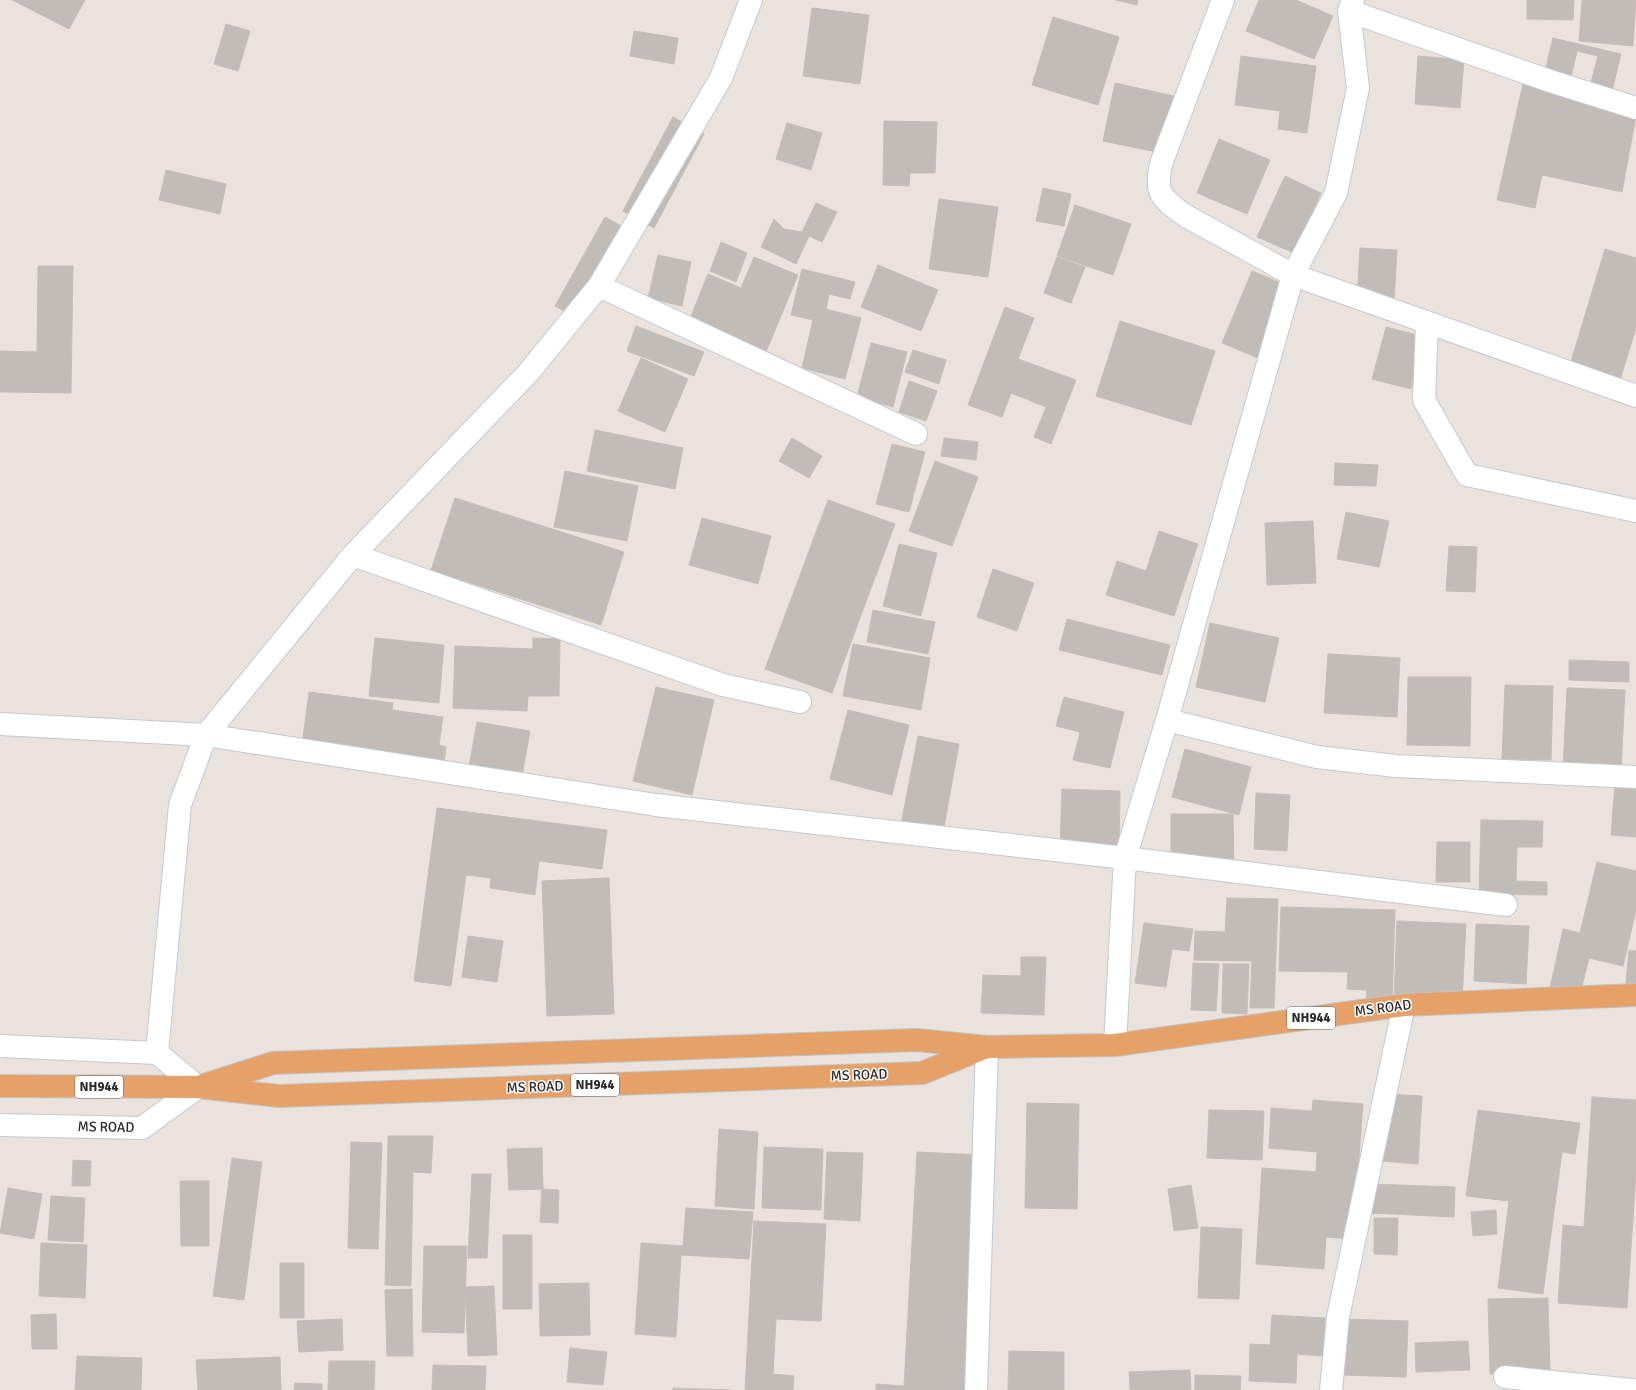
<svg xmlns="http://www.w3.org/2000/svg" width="1636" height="1390" viewBox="0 0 1636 1390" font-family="Signika,sans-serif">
	<rect width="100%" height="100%" fill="#eae2dc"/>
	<path fill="#c2bcb9" stroke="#c5beb6" d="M 12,0 L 85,0 L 69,29 Z
		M 1115,0 L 1138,0 L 1137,5 Z
		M 1259,0 L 1296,0 L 1333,16 L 1314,59 L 1246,31 Z
		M 1527,0 L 1574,0 L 1573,20 L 1527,19 Z
		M 1582,0 L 1636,0 L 1633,46 L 1579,41 Z
		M 812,8 L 869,15 L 860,84 L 803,76 Z
		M 1053,17 L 1119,37 L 1098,105 L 1032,85 Z
		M 226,24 L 250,31 L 238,71 L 214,64 Z
		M 634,31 L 678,38 L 674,64 L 630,56 Z
		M 1553,38 L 1621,54 L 1611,95 L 1589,90 L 1598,56 L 1577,51 L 1571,77 L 1545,71 Z
		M 1241,56 L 1316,66 L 1307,133 L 1278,129 L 1280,111 L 1235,105 Z
		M 1418,56 L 1464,60 L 1460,108 L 1415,104 Z
		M 1115,83 L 1183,98 L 1171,155 L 1103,141 Z
		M 1523,84 L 1573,95 L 1636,116 L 1622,192 L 1542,175 L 1535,208 L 1497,200 Z
		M 673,117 L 704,134 L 654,228 L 623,211 Z
		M 884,121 L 937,122 L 935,173 L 910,173 L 909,186 L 883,185 Z
		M 787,123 L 822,133 L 811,170 L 776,159 Z
		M 1219,139 L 1270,160 L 1247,214 L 1197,193 Z
		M 166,170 L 226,184 L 220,214 L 159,200 Z
		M 1285,176 L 1321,193 L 1294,253 L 1257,237 Z
		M 1043,188 L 1071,194 L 1064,226 L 1036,221 Z
		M 939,199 L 998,207 L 988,277 L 929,269 Z
		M 816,203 L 837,212 L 822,242 L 809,236 L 796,264 L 761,247 L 774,219 L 784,229 L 802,232 Z
		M 1075,205 L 1131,224 L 1113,275 L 1057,256 Z
		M 605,217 L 632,232 L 581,320 L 555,306 Z
		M 721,242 L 747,253 L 736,282 L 710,271 Z
		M 1360,248 L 1397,250 L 1394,302 L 1357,299 Z
		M 1605,249 L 1636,258 L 1636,328 L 1619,383 L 1569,368 Z
		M 658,255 L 691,262 L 682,306 L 648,298 Z
		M 754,257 L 798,275 L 766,352 L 689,321 L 708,274 L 741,288 Z
		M 1057,257 L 1085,267 L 1071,303 L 1044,293 Z
		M 878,265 L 938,290 L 921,331 L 861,307 Z
		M 38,266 L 73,266 L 71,393 L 0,392 L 0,351 L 37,352 Z
		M 802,269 L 855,282 L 850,299 L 829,294 L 826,309 L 861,318 L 845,379 L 802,368 L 813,320 L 791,315 Z
		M 1252,271 L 1288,286 L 1258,358 L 1222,343 Z
		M 1005,307 L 1034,318 L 1018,359 L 1076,380 L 1051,444 L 1034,437 L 1046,407 L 1011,393 L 1002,417 L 968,405 Z
		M 1120,321 L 1215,351 L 1191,425 L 1096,396 Z
		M 636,326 L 704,352 L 694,376 L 627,351 Z
		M 1386,327 L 1425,337 L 1411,389 L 1372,379 Z
		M 871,343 L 907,352 L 893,407 L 857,397 Z
		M 913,350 L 946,360 L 939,384 L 905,372 Z
		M 641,358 L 688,379 L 665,432 L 618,411 Z
		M 909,381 L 937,391 L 926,421 L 899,412 Z
		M 595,430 L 683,448 L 675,489 L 587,471 Z
		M 792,438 L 822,456 L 809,478 L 779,461 Z
		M 944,438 L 978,442 L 976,460 L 941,456 Z
		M 892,444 L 925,452 L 909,512 L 876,504 Z
		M 935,461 L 978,477 L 952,546 L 909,531 Z
		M 1335,463 L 1378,465 L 1376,486 L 1334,485 Z
		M 565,471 L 638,486 L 627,541 L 554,527 Z
		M 455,498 L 624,552 L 601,625 L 431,570 Z
		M 828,500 L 895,524 L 832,693 L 765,669 Z
		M 1346,512 L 1389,521 L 1379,567 L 1337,559 Z
		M 702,518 L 771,536 L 758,584 L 689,565 Z
		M 1313,521 L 1316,583 L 1267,585 L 1265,523 Z
		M 1159,531 L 1198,544 L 1174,616 L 1106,595 L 1117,561 L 1146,571 Z
		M 899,544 L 937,553 L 921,616 L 883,606 Z
		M 1449,546 L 1477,547 L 1475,592 L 1446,591 Z
		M 993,569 L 1034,583 L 1017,631 L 977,617 Z
		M 873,610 L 935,622 L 928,654 L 867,642 Z
		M 1067,619 L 1170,645 L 1162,675 L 1059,650 Z
		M 1210,623 L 1279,638 L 1265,702 L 1196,687 Z
		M 375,638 L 444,645 L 439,703 L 369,696 Z
		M 533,638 L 560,639 L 559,696 L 528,696 L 527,711 L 453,708 L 455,646 L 533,649 Z
		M 853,644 L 930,658 L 921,710 L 843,696 Z
		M 1328,654 L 1400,658 L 1397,717 L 1324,713 Z
		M 1569,660 L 1629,662 L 1629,682 L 1569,680 Z
		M 1408,677 L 1471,677 L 1470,746 L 1407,745 Z
		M 1505,685 L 1553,686 L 1551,760 L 1502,759 Z
		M 656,687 L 714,700 L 692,795 L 633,781 Z
		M 1567,688 L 1625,690 L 1621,772 L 1563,769 Z
		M 309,692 L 393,703 L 392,710 L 443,717 L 439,745 L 446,747 L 442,779 L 300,760 Z
		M 1064,697 L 1124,712 L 1110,768 L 1073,760 L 1080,732 L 1056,726 Z
		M 848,710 L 909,725 L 892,795 L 830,779 Z
		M 477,722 L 530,731 L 521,782 L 468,772 Z
		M 918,736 L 959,744 L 942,838 L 900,830 Z
		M 1185,749 L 1251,767 L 1239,815 L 1172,797 Z
		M 1615,783 L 1636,784 L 1636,837 L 1611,835 Z
		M 1062,789 L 1120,791 L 1119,853 L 1060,851 Z
		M 1256,793 L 1290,795 L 1287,851 L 1254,849 Z
		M 437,808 L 607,830 L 602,869 L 539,861 L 535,895 L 490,888 L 491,878 L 466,875 L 451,986 L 414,981 Z
		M 1171,814 L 1233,814 L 1234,874 L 1171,875 Z
		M 1481,820 L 1543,821 L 1542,847 L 1517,847 L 1516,881 L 1547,882 L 1547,895 L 1479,894 Z
		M 1437,842 L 1470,842 L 1470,882 L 1436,882 Z
		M 1597,862 L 1636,871 L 1636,910 L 1623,966 L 1589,958 L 1580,994 L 1550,988 L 1563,929 L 1580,933 Z
		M 609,878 L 614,1014 L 547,1016 L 542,881 Z
		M 1227,898 L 1278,899 L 1274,1008 L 1250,1008 L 1252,961 L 1194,960 L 1195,931 L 1225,932 Z
		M 1281,907 L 1395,910 L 1392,1006 L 1366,1005 L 1367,990 L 1347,989 L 1348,972 L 1279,971 Z
		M 1397,921 L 1466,924 L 1462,1001 L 1394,999 Z
		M 1144,923 L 1193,929 L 1189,951 L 1172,949 L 1166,987 L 1135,983 Z
		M 1476,924 L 1529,926 L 1526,984 L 1474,981 Z
		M 468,936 L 503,941 L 497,982 L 462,977 Z
		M 1629,950 L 1636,951 L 1636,984 L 1626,983 Z
		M 1021,957 L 1046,957 L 1044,1015 L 981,1013 L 983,975 L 1021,976 Z
		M 1193,963 L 1219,964 L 1216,1011 L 1191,1010 Z
		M 1223,964 L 1249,964 L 1247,1014 L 1222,1013 Z
		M 1384,1094 L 1422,1096 L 1418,1164 L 1380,1161 Z
		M 1592,1097 L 1636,1100 L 1636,1173 L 1627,1308 L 1558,1303 L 1563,1225 L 1584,1227 Z
		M 1313,1100 L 1363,1104 L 1353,1239 L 1326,1237 L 1324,1269 L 1256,1264 L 1262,1168 L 1316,1172 L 1317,1152 L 1269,1148 L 1271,1108 L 1312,1111 Z
		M 1027,1103 L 1079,1104 L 1077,1209 L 1025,1208 Z
		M 1209,1110 L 1264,1111 L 1262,1160 L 1207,1158 Z
		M 1478,1110 L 1580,1123 L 1575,1154 L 1562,1152 L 1543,1294 L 1498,1288 L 1509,1201 L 1466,1196 Z
		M 719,1129 L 758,1132 L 754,1209 L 715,1206 Z
		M 388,1136 L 433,1136 L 431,1173 L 413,1172 L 411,1286 L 385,1285 Z
		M 351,1142 L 382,1143 L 378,1249 L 348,1248 Z
		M 764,1147 L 823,1149 L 821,1210 L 762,1208 Z
		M 542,1148 L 543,1189 L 509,1190 L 507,1149 Z
		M 827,1152 L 863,1153 L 860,1221 L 824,1219 Z
		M 917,1152 L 982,1155 L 969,1390 L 876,1390 L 876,1384 L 904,1386 Z
		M 232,1158 L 262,1162 L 244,1300 L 213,1296 Z
		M 73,1160 L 91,1161 L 90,1186 L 72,1186 Z
		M 472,1174 L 491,1174 L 487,1258 L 468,1258 Z
		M 180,1181 L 209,1181 L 209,1246 L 181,1246 Z
		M 1371,1184 L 1455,1187 L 1454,1217 L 1370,1213 Z
		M 1191,1185 L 1198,1228 L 1174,1231 L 1168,1189 Z
		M 8,1188 L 42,1194 L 34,1239 L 0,1233 Z
		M 542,1189 L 559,1190 L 558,1223 L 540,1222 Z
		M 51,1196 L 85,1198 L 83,1242 L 48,1240 Z
		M 686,1208 L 753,1212 L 749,1259 L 681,1255 L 676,1337 L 635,1334 L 641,1243 L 683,1246 Z
		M 1496,1210 L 1497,1234 L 1473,1236 L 1471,1212 Z
		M 1374,1218 L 1398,1218 L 1397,1255 L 1374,1254 Z
		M 754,1221 L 826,1224 L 821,1321 L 776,1319 L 773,1374 L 794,1376 L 793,1390 L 745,1390 Z
		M 1201,1227 L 1242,1229 L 1239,1299 L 1198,1298 Z
		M 503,1235 L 532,1235 L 532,1309 L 503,1309 Z
		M 41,1243 L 87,1245 L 85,1298 L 39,1296 Z
		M 424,1246 L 467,1246 L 464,1333 L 422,1332 Z
		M 280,1263 L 304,1263 L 304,1318 L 280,1318 Z
		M 589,1283 L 590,1335 L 540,1336 L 539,1284 Z
		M 494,1286 L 497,1355 L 468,1356 L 465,1287 Z
		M 412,1289 L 413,1356 L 387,1356 L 385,1290 Z
		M 1548,1298 L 1550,1373 L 1490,1374 L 1488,1299 Z
		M 56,1314 L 57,1349 L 32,1349 L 31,1315 Z
		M 1272,1315 L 1325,1318 L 1323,1356 L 1297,1354 L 1296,1383 L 1249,1381 L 1250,1344 L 1270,1345 Z
		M 342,1319 L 343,1350 L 299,1352 L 297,1321 Z
		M 1344,1319 L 1408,1321 L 1406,1377 L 1342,1375 Z
		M 1468,1341 L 1470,1370 L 1416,1372 L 1415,1343 Z
		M 570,1348 L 607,1352 L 603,1385 L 567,1382 Z
		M 1009,1351 L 1064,1352 L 1064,1390 L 1008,1390 Z
		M 77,1356 L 142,1358 L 141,1390 L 75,1390 Z
		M 280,1357 L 281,1390 L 198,1390 L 196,1360 Z
		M 329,1361 L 375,1361 L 374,1390 L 328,1390 Z
		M 433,1365 L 486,1366 L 485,1390 L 432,1390 Z
		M 1190,1370 L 1191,1390 L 1130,1390 L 1129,1372 Z
		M 1195,1375 L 1241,1376 L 1240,1390 L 1195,1390 Z
		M 295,1383 L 322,1384 L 322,1390 L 294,1390 Z
		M 673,1388 L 730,1390 L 673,1390 Z"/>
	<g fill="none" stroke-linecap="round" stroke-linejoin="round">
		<defs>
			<path id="minor" d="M 1223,0 L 1162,161 C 1154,192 1160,198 1186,216 L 1293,275 L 1336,193 L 1358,88 L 1349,11 L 1353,0
				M 1349,11 L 1550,81 L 1636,108
				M 599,286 L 916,434
				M 1427,322 L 1424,400 L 1467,475 L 1636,511
				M 353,555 L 723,685 L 800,702
				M 1167,720 L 1317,757 L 1396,766 L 1636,777
				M 0,724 L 206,735 L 656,805 L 1125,858 L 1506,905
				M 1115,1045 L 1125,858 L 1167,720 L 1293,275 L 1636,396
				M 157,1053 L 180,805 L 206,735 L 353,555 L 528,373 L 599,286 L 721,78 L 751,0
				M 1505,1377 L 1632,1390
				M 976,1390 L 987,1047
				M 1331,1390 L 1338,1317 L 1404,1005"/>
			<path id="tertiary" d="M 0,1046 L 157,1053 L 198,1087 L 142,1128 L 0,1125"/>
			<path id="trunk" d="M 0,1086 L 198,1087 L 279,1096 L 922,1073 L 984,1048
				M 198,1087 L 273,1063 L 917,1040 L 987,1047 L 1115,1045 L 1404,1005 L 1636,995"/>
		</defs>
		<use href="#minor" stroke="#c4c9d1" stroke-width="24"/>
		<use href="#tertiary" stroke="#c4c9d1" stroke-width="24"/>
		<use href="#trunk" stroke="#c3c3c3" stroke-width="24"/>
		<use href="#minor" stroke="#fff" stroke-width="22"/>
		<use href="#tertiary" stroke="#fff" stroke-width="22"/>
		<use href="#trunk" stroke="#e6a168" stroke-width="22"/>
	</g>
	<g text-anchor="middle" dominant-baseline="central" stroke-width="3" stroke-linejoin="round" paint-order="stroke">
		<g fill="#fff" stroke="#696969" stroke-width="1">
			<rect x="1287" y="1007" width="48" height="22" rx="3"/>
			<rect x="571" y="1074" width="48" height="22" rx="3"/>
			<rect x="75" y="1076" width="48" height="22" rx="3"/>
		</g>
		<g font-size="13" font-weight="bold" fill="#292929">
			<text x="1311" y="1018">NH944</text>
			<text x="595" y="1085">NH944</text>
			<text x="99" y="1087">NH944</text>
		</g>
		<g font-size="14" fill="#292929" stroke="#fff">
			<text transform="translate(1383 1008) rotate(-7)">MS ROAD</text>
			<text transform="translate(859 1075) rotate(-2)">MS ROAD</text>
			<text transform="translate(535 1087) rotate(-2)">MS ROAD</text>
			<text transform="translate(106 1127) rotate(1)">MS ROAD</text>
		</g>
	</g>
</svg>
